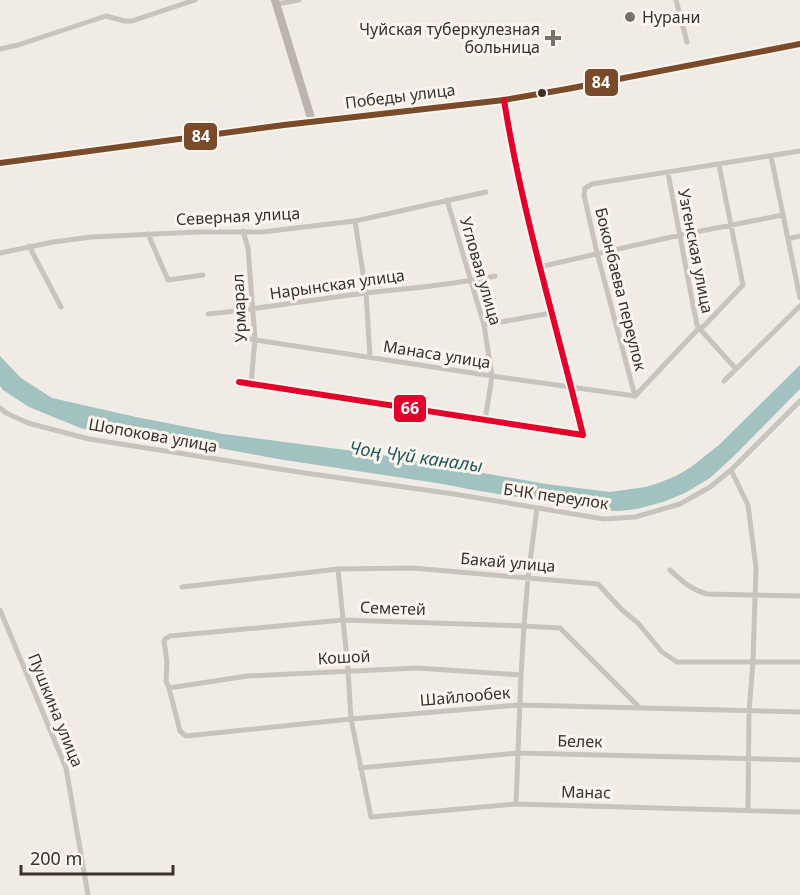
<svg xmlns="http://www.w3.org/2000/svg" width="800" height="895" viewBox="0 0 800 895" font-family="'Noto Sans',sans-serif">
	<rect width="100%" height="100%" fill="#f0ebe5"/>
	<path fill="#a1c2c1" d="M 0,356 L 21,378 L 52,398 L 136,417 L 223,434 L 376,454 L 546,484 L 610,492 L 645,487 L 656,484 L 676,476 L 691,467 L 719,445 L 800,365 L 800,389 L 734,456 L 710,478 L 685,493 L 663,502 L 637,509 L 619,511 L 596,510 L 468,489 L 443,484 L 278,459 L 182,441 L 83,429 L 29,407 L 3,390 L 0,386 Z"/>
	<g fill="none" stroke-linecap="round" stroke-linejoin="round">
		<path stroke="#c9c3be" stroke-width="5" d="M 676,0 L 687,42
			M 277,4 L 299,0
			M 0,49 L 18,45 L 106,16 L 125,21 L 132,21 L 195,0
			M 771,156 L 800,298
			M 668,173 L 693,305 L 697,325 L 699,328 L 704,326 L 743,285 L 719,165
			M 447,200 L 484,325 L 492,376 L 485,421
			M 355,221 L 366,293 L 370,357
			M 243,231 L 248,248 L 255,339 L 251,384
			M 148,234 L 168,280 L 203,275
			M 788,239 L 800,236
			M 29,246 L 61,307
			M 0,253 L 53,242 L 91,237 L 198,232 L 262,232 L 355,221 L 486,192
			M 539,267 L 680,235 L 783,215
			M 208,314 C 261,309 314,299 367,293 C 410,288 453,285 495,276
			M 484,325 L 551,313
			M 236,337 L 492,376 L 635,396
			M 724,381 L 800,306
			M 239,382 L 583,435 C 556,323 522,213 504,100
			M 635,396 L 597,253 L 584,195 L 585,188 L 592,184 L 800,151
			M 635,396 L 699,328 L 736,369
			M 0,408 L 6,413 L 28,423 L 89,439 L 305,473 L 454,494 L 604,519 L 635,517 L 680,504 L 710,487 L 731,470 L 800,401
			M 731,470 L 748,505 L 756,568 L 753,661 L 749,712 L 748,810
			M 338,569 L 348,670 L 351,719 L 371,817 L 516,804 L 800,812
			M 670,570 C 683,582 690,589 707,594 L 800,596
			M 182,587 L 338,569 L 413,568 L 598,584 L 622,610 L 638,623 L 662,652 L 677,662 L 800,662
			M 0,610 L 66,768 L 88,895
			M 169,688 L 247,676 L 417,668 L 521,675
			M 639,707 L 560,628 L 524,626 L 343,620 L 170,636 L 165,639 L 164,641 L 167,662 L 166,681 L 169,688 L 180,731 L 186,736 L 351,719 L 520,705 L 800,712
			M 360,768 L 518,753 L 800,760
			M 516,804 L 521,675 L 524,626 L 528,577 L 537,508"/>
		<path stroke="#bab3ae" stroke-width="8" d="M 275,0 L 312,121"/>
		<path stroke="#b8b1ad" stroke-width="9" d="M 0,163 L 284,125 L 504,100 L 567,89 L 800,44"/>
		<defs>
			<path id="bus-1" d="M 0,163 L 284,125 L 504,100 L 567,89 L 800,44"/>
			<path id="bus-2" d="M 239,382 L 583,435 C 556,323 522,213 504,100"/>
		</defs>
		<use href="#bus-1" stroke="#fbf5ee" stroke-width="10"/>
		<use href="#bus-2" stroke="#fbf5ee" stroke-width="10"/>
		<use href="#bus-1" stroke="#7a4b2a" stroke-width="6"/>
		<use href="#bus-2" stroke="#e4002b" stroke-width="6"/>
	</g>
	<g fill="#7a716c" stroke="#fbf5ee" stroke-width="2">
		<circle cx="630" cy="17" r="6"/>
		<path d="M550 29h6v6h6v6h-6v6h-6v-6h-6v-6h6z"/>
	</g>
	<circle fill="#3b302b" stroke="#fbf5ee" stroke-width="2" cx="542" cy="93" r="5"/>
	<g text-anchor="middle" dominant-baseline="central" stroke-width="6" stroke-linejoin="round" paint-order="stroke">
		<g font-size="16" fill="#3b302b" stroke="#fbf5ee" text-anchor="start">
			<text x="642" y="17">Нурани</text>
			<text x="540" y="29" text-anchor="end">Чуйская туберкулезная<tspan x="540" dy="18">больница</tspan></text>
		</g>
		<g font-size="16" fill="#3b302b" stroke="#fbf5ee">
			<text transform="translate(400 96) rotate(-7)">Победы улица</text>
			<text transform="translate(238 216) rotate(-3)">Северная улица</text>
			<text transform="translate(696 251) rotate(79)">Узгенская улица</text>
			<text transform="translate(481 271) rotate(74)">Угловая улица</text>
			<text transform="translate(337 284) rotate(-8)">Нарынская улица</text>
			<text transform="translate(621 289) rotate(76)">Боконбаева переулок</text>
			<text transform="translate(239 308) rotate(-93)">Урмарал</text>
			<text transform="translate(437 354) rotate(9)">Манаса улица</text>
			<text transform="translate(153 435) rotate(10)">Шопокова улица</text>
			<text transform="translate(556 496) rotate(8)">БЧК переулок</text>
			<text transform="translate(508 562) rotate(5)">Бакай улица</text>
			<text transform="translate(393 608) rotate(2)">Семетей</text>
			<text transform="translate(344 657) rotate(-3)">Кошой</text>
			<text transform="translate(465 696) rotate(-5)">Шайлообек</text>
			<text transform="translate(56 710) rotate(68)">Пушкина улица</text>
			<text transform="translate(580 741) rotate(1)">Белек</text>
			<text transform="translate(586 792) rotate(1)">Манас</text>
		</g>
		<g font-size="18" font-style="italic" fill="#1f5a5e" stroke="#fbf5ee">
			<text transform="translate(416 456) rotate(8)">Чоң Чүй каналы</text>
		</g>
	</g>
	<g stroke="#fbf5ee" stroke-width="2">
		<rect x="584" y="68" width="35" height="29" rx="6" fill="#7a4b2a"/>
		<rect x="183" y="122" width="35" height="29" rx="6" fill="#7a4b2a"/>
		<rect x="393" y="394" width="34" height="29" rx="6" fill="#e4002b"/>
	</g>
	<g font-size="16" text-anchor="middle" font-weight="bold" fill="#fff">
		<text x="601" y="88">84</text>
		<text x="201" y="142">84</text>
		<text x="410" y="414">66</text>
	</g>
	<path d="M21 865v9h152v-9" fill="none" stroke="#3b302b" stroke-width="3"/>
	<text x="30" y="865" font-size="18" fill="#3b302b" stroke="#fbf5ee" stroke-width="4.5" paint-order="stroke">200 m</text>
</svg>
